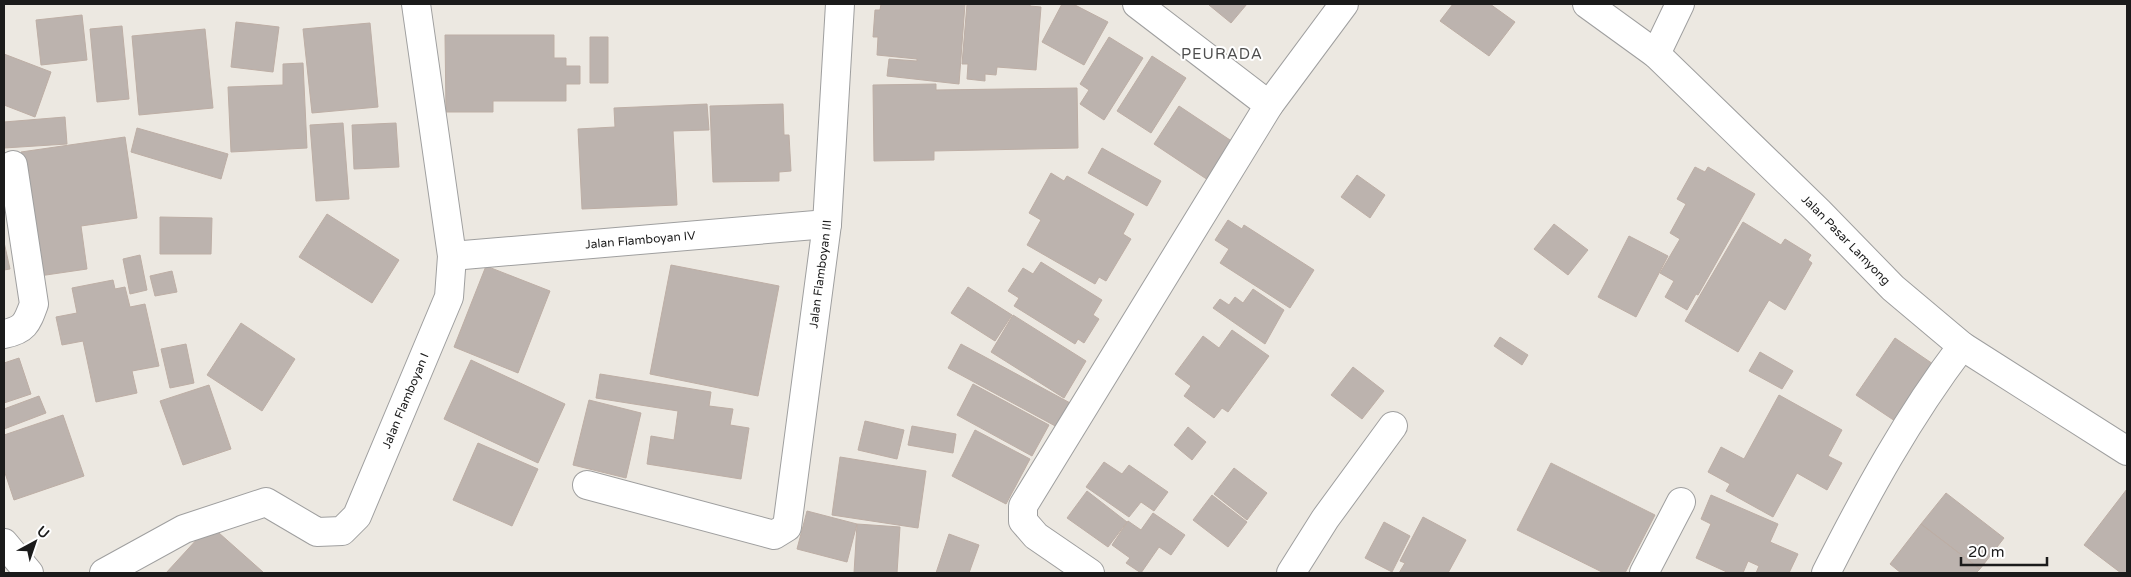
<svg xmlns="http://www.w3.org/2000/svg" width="2131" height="577" viewBox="0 0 2131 577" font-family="'Varela Round',sans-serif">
	<rect width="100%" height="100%" fill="#ece8e1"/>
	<path fill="#bcb3ae" stroke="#bdaea5" d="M 881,4 L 965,4 L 959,84 L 887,76 L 889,59 L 917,61 L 917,59 L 877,55 L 878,37 L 873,37 L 875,10 L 880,10 Z
		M 967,4 L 1030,4 L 1030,6 L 1041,7 L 1036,70 L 997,67 L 996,75 L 985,74 L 985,81 L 967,79 L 968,64 L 962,64 Z
		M 1062,4 L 1073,4 L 1108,22 L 1084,65 L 1042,42 Z
		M 1210,4 L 1247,4 L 1231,23 L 1209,5 Z
		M 1453,4 L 1490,4 L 1515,22 L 1489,56 L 1440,21 Z
		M 82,15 L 87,60 L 41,65 L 36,20 Z
		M 236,22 L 279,27 L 273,72 L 231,67 Z
		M 370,23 L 378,107 L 312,113 L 303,29 Z
		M 122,26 L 129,99 L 97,102 L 90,29 Z
		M 205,29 L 213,108 L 139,115 L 132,36 Z
		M 445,35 L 554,35 L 554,58 L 566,58 L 566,66 L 580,66 L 580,84 L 566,84 L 566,101 L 493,101 L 493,112 L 446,112 Z
		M 590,37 L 608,37 L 608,83 L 590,83 Z
		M 1109,37 L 1143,58 L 1104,120 L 1080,104 L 1089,90 L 1080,84 Z
		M 4,54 L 51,72 L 35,117 L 4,105 Z
		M 1152,56 L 1186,78 L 1151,133 L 1117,111 Z
		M 303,63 L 307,148 L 231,152 L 228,87 L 283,85 L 283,64 Z
		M 936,84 L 936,90 L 1077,88 L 1078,148 L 934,151 L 934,160 L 874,161 L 873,85 Z
		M 707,104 L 709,130 L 673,131 L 677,205 L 582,209 L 578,129 L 615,127 L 614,108 Z
		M 783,104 L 784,135 L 789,135 L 791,171 L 779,172 L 779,181 L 713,182 L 710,106 Z
		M 1179,106 L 1233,142 L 1208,180 L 1154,144 Z
		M 65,117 L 67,144 L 4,148 L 4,122 Z
		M 343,123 L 349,199 L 316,201 L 310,125 Z
		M 396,123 L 399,167 L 354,169 L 352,125 Z
		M 137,128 L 228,154 L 221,179 L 131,152 Z
		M 125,137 L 137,218 L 81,226 L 87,269 L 39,276 L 21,152 Z
		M 1102,148 L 1161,181 L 1147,206 L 1088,173 Z
		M 1695,167 L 1705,172 L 1708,167 L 1755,194 L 1698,295 L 1696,294 L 1687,310 L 1665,297 L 1674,281 L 1660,273 L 1680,239 L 1670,233 L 1686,204 L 1677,199 Z
		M 1051,173 L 1064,181 L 1067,176 L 1134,214 L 1123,234 L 1131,239 L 1106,281 L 1099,277 L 1095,284 L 1027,245 L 1041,220 L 1029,213 Z
		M 1357,175 L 1385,195 L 1370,218 L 1341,197 Z
		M 327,214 L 399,260 L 372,303 L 299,257 Z
		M 160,217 L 212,218 L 211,254 L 160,254 Z
		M 1228,220 L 1242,229 L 1244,225 L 1314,270 L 1290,308 L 1220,263 L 1229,249 L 1215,240 Z
		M 1743,222 L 1781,245 L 1785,239 L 1811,255 L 1808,260 L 1812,263 L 1785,310 L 1769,300 L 1738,352 L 1685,321 Z
		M 1554,224 L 1588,250 L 1568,275 L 1534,249 Z
		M 1629,236 L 1668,256 L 1636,317 L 1598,297 Z
		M 4,242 L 10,269 L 4,270 Z
		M 140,255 L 147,290 L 130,294 L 123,259 Z
		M 1041,262 L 1102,300 L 1093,315 L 1099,319 L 1084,343 L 1078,339 L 1075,344 L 1014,306 L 1019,298 L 1008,291 L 1023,268 L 1033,274 Z
		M 671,265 L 779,286 L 758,396 L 650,374 Z
		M 486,266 L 550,291 L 518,373 L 454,347 Z
		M 172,271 L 177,292 L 155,296 L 150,276 Z
		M 113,280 L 115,289 L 125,287 L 130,307 L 145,304 L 159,366 L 132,371 L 137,393 L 96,402 L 83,341 L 62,345 L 56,317 L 77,313 L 72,288 Z
		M 968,287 L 1012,315 L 995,341 L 951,313 Z
		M 1253,289 L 1284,310 L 1265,344 L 1213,308 L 1220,299 L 1229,305 L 1235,297 L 1243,303 Z
		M 1013,315 L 1086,361 L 1064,398 L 991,352 Z
		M 241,323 L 295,359 L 262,411 L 207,375 Z
		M 1232,330 L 1269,356 L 1228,412 L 1222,408 L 1214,418 L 1184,396 L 1191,386 L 1175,374 L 1203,336 L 1219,348 Z
		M 1500,337 L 1528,355 L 1522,365 L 1494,346 Z
		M 1895,338 L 1933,364 L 1895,421 L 1856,395 Z
		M 186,344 L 194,383 L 170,388 L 161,349 Z
		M 961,344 L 1072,404 L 1059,428 L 948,368 Z
		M 1760,352 L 1793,371 L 1782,389 L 1749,371 Z
		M 19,358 L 31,394 L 4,403 L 4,363 Z
		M 471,360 L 565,404 L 538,463 L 444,419 Z
		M 1353,367 L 1384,391 L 1362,419 L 1331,395 Z
		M 600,374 L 711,392 L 709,406 L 733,409 L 730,425 L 749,428 L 741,479 L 647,464 L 651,436 L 674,440 L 678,411 L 596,398 Z
		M 973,384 L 1049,425 L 1032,456 L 957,415 Z
		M 209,385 L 231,449 L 183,465 L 160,401 Z
		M 1779,395 L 1842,430 L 1828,456 L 1842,463 L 1827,490 L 1797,473 L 1773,517 L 1726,491 L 1730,484 L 1708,472 L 1721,447 L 1744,459 Z
		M 39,396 L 46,413 L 4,429 L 4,409 Z
		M 589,400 L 641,413 L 626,478 L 573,465 Z
		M 63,415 L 84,476 L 14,500 L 4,470 L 4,435 Z
		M 865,421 L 904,430 L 897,459 L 858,450 Z
		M 912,426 L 956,434 L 953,453 L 908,445 Z
		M 1188,427 L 1206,442 L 1192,460 L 1174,445 Z
		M 975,430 L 1030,459 L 1006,504 L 952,476 Z
		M 478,443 L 538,469 L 512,526 L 453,500 Z
		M 840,457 L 926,471 L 918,528 L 832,515 Z
		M 1104,462 L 1122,474 L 1129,465 L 1168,492 L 1154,511 L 1141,502 L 1129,517 L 1086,487 Z
		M 1551,463 L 1655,515 L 1625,573 L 1604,573 L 1517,530 Z
		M 1234,468 L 1267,493 L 1247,520 L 1214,494 Z
		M 2127,489 L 2127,573 L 2121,573 L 2084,545 Z
		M 1087,491 L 1127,522 L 1108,547 L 1067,518 Z
		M 1946,493 L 2004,538 L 1980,569 L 1921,524 Z
		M 1212,495 L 1247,522 L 1228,547 L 1193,520 Z
		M 1711,495 L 1778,524 L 1770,542 L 1798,554 L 1789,573 L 1756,573 L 1759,566 L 1748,561 L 1743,573 L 1729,573 L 1696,558 L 1711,524 L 1701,519 Z
		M 807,511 L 857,524 L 847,562 L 797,549 Z
		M 1153,513 L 1185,535 L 1171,555 L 1159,547 L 1141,573 L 1126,563 L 1130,558 L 1112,545 L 1128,521 L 1141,530 Z
		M 1423,517 L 1466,540 L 1448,573 L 1399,573 L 1405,563 L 1400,561 Z
		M 1384,522 L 1410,536 L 1392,572 L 1365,558 Z
		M 857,524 L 900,527 L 897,573 L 854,573 Z
		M 1921,524 L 1980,569 L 1976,573 L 1901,573 L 1890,564 Z
		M 210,525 L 263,572 L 263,573 L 166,573 Z
		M 949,534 L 979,545 L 969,573 L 936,573 Z"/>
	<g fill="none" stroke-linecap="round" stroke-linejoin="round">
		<defs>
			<g id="minor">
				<path d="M 1137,4 L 1269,105"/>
				<path id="s1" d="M 1587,4 L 1656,54 L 1818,211 L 1893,288 L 1962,346 L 2127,451"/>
				<path d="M 1656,54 L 1680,4"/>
				<path id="s2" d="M 452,256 L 827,224"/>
				<path d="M 4,334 C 25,330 27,323 34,304 L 13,165"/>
				<path id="s3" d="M 587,485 L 774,535 L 787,527 L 827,224 L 840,4"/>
				<path id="s4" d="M 104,573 L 184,529 L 266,502 L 317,532 L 342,531 L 357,516 L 449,297 L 452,256 L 416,4"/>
				<path d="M 1090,573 L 1036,536 L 1023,521 L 1023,506 L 1269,105 L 1344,4"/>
				<path d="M 1291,573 L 1325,519 L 1393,426"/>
				<path d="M 1644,573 L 1681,502"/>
				<path d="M 1826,573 C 1866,494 1908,417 1962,346"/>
			</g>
			<path id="tertiary" d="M 4,543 L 29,573"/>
		</defs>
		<use href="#minor" stroke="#9f9f9f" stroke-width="30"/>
		<use href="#tertiary" stroke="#9f9f9f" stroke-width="30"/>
		<use href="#minor" stroke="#fff" stroke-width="28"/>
		<use href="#tertiary" stroke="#fff" stroke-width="28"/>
	</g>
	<g text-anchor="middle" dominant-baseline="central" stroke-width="4" stroke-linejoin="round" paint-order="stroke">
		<g font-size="12" fill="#1b1b1b" stroke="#fff">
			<text stroke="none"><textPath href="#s2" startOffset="189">Jalan Flamboyan IV</textPath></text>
			<text stroke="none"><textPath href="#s1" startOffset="351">Jalan Pasar Lamyong</textPath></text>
			<text stroke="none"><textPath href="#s3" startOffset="464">Jalan Flamboyan III</textPath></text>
			<text stroke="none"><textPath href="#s4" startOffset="408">Jalan Flamboyan I</textPath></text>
		</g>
		<g font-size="15" letter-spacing="1" fill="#4e4e4e" stroke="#fff">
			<text x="1222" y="54">PEURADA</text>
		</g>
	</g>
	<rect width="2131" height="577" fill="none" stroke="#1b1b1b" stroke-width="10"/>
	<g transform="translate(35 542) rotate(40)" stroke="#ffffff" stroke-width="4" paint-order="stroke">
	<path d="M0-4L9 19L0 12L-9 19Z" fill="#1b1b1b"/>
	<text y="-8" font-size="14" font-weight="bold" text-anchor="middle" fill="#1b1b1b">U</text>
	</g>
	<path d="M1961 557v8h86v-8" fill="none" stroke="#1b1b1b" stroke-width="2.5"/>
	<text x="1968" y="557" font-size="15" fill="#1b1b1b" stroke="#ffffff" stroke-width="4" paint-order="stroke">20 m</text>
</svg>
